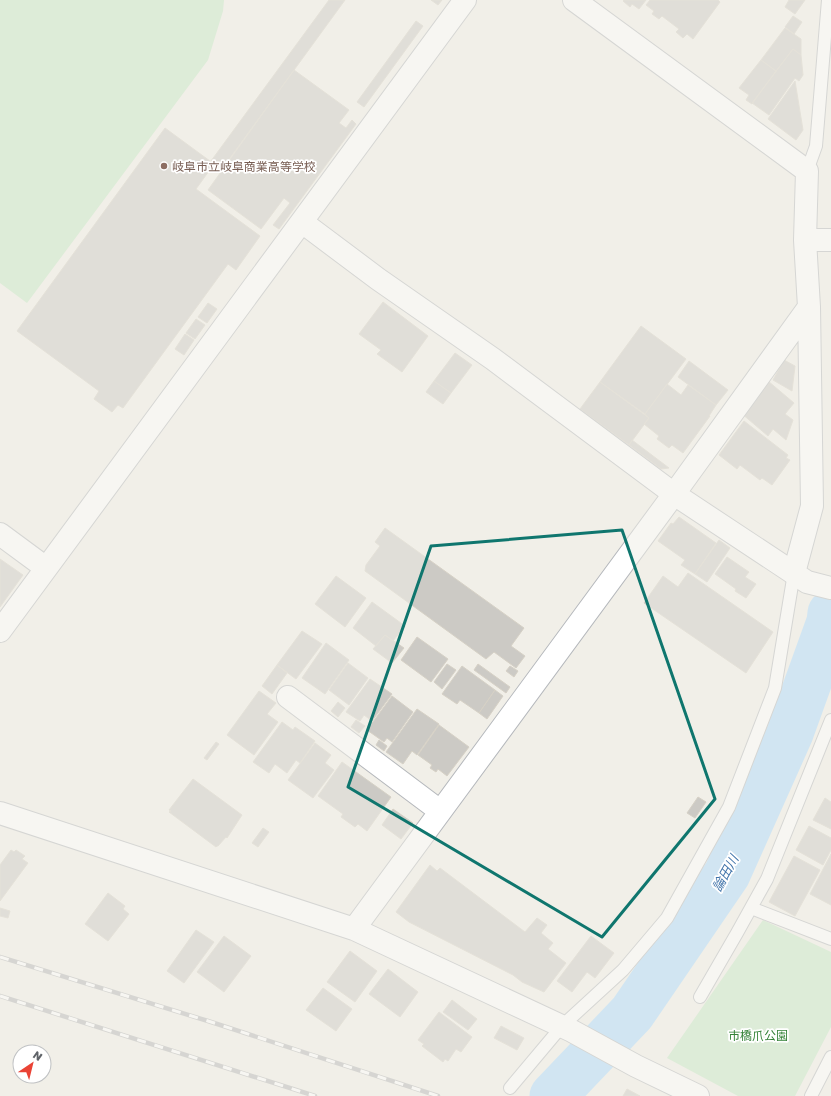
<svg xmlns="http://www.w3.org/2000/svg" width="831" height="1096" viewBox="0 0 831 1096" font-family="'Golos Text','Noto Sans JP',sans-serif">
	<rect width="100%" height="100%" fill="#f1efe8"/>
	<path fill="#c5e8c5" d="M 0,0 L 224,0 L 223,11 L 208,60 L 27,303 L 0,283 Z
		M 763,920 L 831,952 L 831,1027 L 795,1096 L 738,1096 L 667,1058 Z"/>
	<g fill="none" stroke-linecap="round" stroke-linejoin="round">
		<path stroke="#aadaff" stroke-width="47" d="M 553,1096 L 632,1013 L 727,874 L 790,733 L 830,622 L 831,613"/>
	</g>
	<path fill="#cccac5" stroke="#d6d1c6" d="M 329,0 L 345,0 L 222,169 L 211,161 Z
		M 431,0 L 442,0 L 438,5 Z
		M 624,0 L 646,0 L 639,9 L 632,4 L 630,7 L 623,1 Z
		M 650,0 L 718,0 L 720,2 L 693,39 L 687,34 L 683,38 L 676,32 L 679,29 L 662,16 L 659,19 L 652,14 L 654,11 L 646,5 Z
		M 789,0 L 805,0 L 795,14 L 785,7 Z
		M 793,16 L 802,22 L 794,34 L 785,27 Z
		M 416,21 L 423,26 L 364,107 L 357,102 Z
		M 785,28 L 801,39 L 801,55 L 793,49 L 776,71 L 761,60 Z
		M 793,49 L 801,55 L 803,75 L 799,81 L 795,78 L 769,115 L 752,103 Z
		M 761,60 L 776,71 L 752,104 L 746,100 L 749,95 L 739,88 Z
		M 294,70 L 349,110 L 339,123 L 346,128 L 352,120 L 356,124 L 279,229 L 273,225 L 290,203 L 284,198 L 261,229 L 208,190 Z
		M 795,81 L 803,130 L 796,140 L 768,119 Z
		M 165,128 L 214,164 L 196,189 L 260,236 L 236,270 L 228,264 L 123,408 L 118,405 L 112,412 L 94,399 L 99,391 L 17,331 Z
		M 383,302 L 428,336 L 402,372 L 377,354 L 381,350 L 359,334 Z
		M 208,303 L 217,309 L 207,323 L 198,317 Z
		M 196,319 L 205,325 L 195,339 L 186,333 Z
		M 641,326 L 686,359 L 645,414 L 600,382 Z
		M 185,334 L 194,340 L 184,355 L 175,349 Z
		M 455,353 L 472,365 L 451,393 L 434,381 Z
		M 784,360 L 795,366 L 792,391 L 773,380 Z
		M 689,361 L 728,390 L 716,405 L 678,377 Z
		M 434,381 L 451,393 L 443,404 L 426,392 Z
		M 768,381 L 794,403 L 785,414 L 793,420 L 786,440 L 773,429 L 768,436 L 741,413 Z
		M 600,382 L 649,418 L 629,445 L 580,409 Z
		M 667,384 L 681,395 L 688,385 L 716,405 L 709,416 L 710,416 L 683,453 L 672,445 L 669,448 L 657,439 L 659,436 L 644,424 L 649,418 L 645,414 Z
		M 744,421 L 788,455 L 786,458 L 790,460 L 772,485 L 762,478 L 760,480 L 740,465 L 737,469 L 719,455 Z
		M 632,440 L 669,468 L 661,469 L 629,445 Z
		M 679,517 L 716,543 L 695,574 L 681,565 L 685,560 L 658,541 L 671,523 L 673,524 Z
		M 385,528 L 524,628 L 511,646 L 525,656 L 516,668 L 494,652 L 486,659 L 365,571 L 366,565 L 380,546 L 375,542 Z
		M 719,540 L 730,548 L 707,582 L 695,574 Z
		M 727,557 L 749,572 L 745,577 L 756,584 L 746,598 L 735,591 L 736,589 L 715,574 Z
		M 0,559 L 23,575 L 0,607 Z
		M 688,573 L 773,632 L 746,673 L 644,603 L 663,576 L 678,587 Z
		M 336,576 L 366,598 L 345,627 L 315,604 Z
		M 372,602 L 405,626 L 393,641 L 385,635 L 376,646 L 353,628 Z
		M 302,631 L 322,644 L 296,679 L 277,665 Z
		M 385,635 L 404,648 L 392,663 L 373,649 Z
		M 417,637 L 448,659 L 431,682 L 401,660 Z
		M 326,643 L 349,660 L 325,694 L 302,678 Z
		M 348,663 L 368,678 L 349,705 L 329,690 Z
		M 447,664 L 456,670 L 442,689 L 434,682 Z
		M 478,664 L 510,687 L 506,693 L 474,670 Z
		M 277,665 L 287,673 L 272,694 L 262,686 Z
		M 462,666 L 495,690 L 479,713 L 460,700 L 457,704 L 442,694 Z
		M 510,666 L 518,671 L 514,677 L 506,671 Z
		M 370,679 L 392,694 L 372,721 L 364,715 L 360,721 L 346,712 Z
		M 495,690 L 503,696 L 487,719 L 479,713 Z
		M 259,691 L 276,703 L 267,714 L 278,722 L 254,755 L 227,735 Z
		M 392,696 L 413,712 L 392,742 L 387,738 L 384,742 L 367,730 Z
		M 338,702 L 345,708 L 338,717 L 331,711 Z
		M 417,709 L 439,724 L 417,755 L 412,751 L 403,764 L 386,752 Z
		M 356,720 L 365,726 L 359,733 L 351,727 Z
		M 282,722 L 293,730 L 295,727 L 315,741 L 300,763 L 296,760 L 287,773 L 275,764 L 269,773 L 253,762 Z
		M 439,725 L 469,747 L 447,776 L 438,769 L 436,772 L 430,768 L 432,765 L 418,755 Z
		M 379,740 L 387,746 L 384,751 L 376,745 Z
		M 216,742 L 219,744 L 207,760 L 204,758 Z
		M 315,743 L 331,755 L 325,763 L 334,770 L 313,798 L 288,780 Z
		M 342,762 L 391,797 L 367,831 L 358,824 L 355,827 L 341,817 L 343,814 L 318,796 Z
		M 193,779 L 242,815 L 227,838 L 226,837 L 218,846 L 217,846 L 216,847 L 169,812 L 171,811 L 169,810 Z
		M 698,797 L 706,802 L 695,818 L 687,813 Z
		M 825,798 L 831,802 L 831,829 L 813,820 Z
		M 393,809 L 413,823 L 401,839 L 382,825 Z
		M 809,826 L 831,838 L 831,850 L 823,865 L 796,850 Z
		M 263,828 L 269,832 L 258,847 L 252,843 Z
		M 11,850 L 14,852 L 16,850 L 25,856 L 22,859 L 28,863 L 0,901 L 0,865 Z
		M 831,854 L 831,905 L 810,894 Z
		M 794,856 L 820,870 L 795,916 L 769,902 Z
		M 430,865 L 437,871 L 440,868 L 525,932 L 537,918 L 547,925 L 541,933 L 553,943 L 548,949 L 566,963 L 544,992 L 522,982 L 513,975 L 409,922 L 396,912 Z
		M 108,893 L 125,906 L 123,909 L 129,914 L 108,941 L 85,924 Z
		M 0,908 L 10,911 L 8,918 L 0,916 Z
		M 196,930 L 214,942 L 184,983 L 167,971 Z
		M 224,936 L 251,956 L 224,992 L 197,972 Z
		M 591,936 L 614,953 L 595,978 L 587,972 L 572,992 L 557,981 Z
		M 350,951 L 377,971 L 355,1002 L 327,982 Z
		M 388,969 L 418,992 L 400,1017 L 369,994 Z
		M 323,988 L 352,1009 L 336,1031 L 306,1010 Z
		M 452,1000 L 477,1019 L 468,1030 L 443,1012 Z
		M 439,1012 L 472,1037 L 461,1052 L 456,1049 L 448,1061 L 445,1059 L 443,1062 L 422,1046 L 424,1044 L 418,1040 Z
		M 501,1026 L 524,1038 L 517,1050 L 494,1038 Z
		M 627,1089 L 640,1096 L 623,1096 Z"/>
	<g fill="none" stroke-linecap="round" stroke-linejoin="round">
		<defs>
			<path id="service" d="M 807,171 L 816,146 L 828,0
				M 751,908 L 831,939
				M 700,997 L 737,933 L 767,879 L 831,720
				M 510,1088 L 562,1026 L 623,970 L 667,918 L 729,807 L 775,688 L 794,573
				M 811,1096 L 831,1057"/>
			<path id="minor" d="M 574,0 L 807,171 L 805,240 L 831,240
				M 302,222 L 378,279 L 493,359 L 674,494 L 807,582 L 831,588
				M 0,534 L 46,568
				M 794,573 L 812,506 L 809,307
				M 0,631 L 465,0
				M 288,697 L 440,811
				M 0,813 L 354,929 L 572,1031 L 636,1066 L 698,1096
				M 354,929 L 674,494 L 809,307 L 805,240"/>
		</defs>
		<use href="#service" stroke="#b5b8bc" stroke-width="14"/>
		<use href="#minor" stroke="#b5b8bc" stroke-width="24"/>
		<use href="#service" stroke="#fff" stroke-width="12"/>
		<use href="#minor" stroke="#fff" stroke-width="22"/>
		<defs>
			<path id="rail" d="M 0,957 L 208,1021 L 438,1096
				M 0,996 L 315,1096"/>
		</defs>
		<use href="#rail" stroke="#b6b7b8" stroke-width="4.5"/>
		<use href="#rail" stroke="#fff" stroke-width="3" stroke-dasharray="9" stroke-linecap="butt"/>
	</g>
	<path d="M0 0H831V1096H0ZM 622,530 L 715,799 L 602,937 L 348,787 L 431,546 Z" fill="#f1efe8" fill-opacity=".55" fill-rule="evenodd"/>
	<path fill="none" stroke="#0f766e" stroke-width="3" stroke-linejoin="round" d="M 622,530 L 715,799 L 602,937 L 348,787 L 431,546 Z"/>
	<circle fill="#8d6e63" stroke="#fff" stroke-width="1.5" cx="164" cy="166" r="4"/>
	<g text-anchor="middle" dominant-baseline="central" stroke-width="3.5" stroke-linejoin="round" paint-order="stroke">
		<g font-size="12" fill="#785e54" stroke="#fff" text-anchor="start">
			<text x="172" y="166">岐阜市立岐阜商業高等学校</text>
		</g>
		<g font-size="12" fill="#348238" stroke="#fff">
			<text x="758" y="1035">市橋爪公園</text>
		</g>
		<g font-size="13" font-style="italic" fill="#4174aa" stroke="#fff">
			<text transform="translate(725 873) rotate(-61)">論田川</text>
		</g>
	</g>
	<g transform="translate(32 1064) rotate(35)"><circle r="19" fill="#ffffff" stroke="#bfc1c3"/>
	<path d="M0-3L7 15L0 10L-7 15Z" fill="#ea4335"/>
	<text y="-6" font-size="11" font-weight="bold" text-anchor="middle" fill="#5f6368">N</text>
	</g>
</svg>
